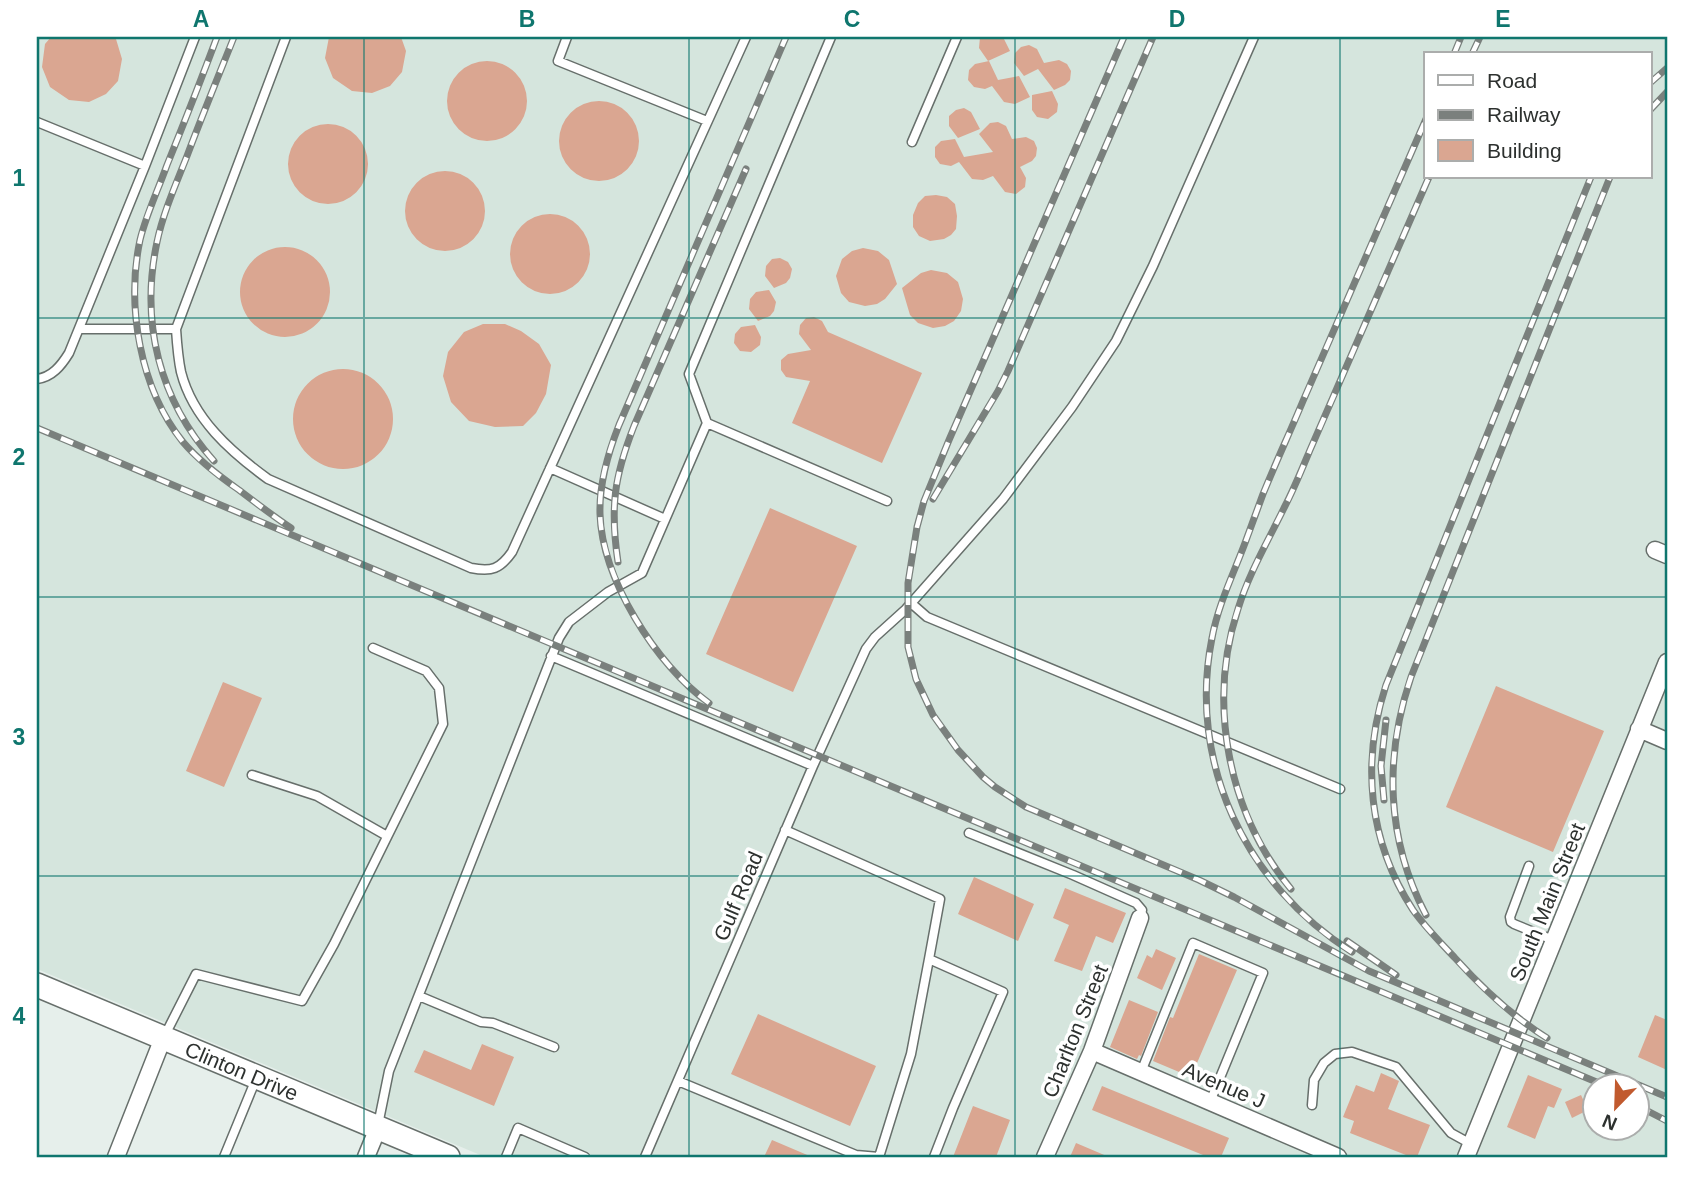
<svg xmlns="http://www.w3.org/2000/svg" width="1704" height="1194" viewBox="0 0 1704 1194" font-family="Arial,sans-serif">
	<rect width="100%" height="100%" fill="#e6efeb"/>
	<path fill="#d5e5dd" fill-rule="evenodd" d="M 37,37 L 1667,37 L 1667,1157 L 485,1157 L 37,969 ZM 1426,54 L 1650,54 L 1650,177 L 1426,177 ZM 1596,1086 L 1638,1086 L 1638,1128 L 1596,1128 Z"/>
	<path fill="#daa691" d="M 51,37 L 112,37 L 116,39 L 122,59 L 118,81 L 106,94 L 89,102 L 69,100 L 50,87 L 42,67 L 45,44 Z
		M 329,37 L 401,37 L 406,51 L 402,72 L 390,86 L 372,93 L 352,91 L 333,78 L 325,58 Z
		M 980,37 L 1003,37 L 1010,51 L 988,61 L 979,48 Z
		M 1029,45 L 1037,49 L 1044,63 L 1059,60 L 1067,64 L 1071,71 L 1070,80 L 1065,85 L 1054,90 L 1038,69 L 1024,76 L 1014,63 L 1015,53 L 1021,47 Z
		M 989,61 L 998,80 L 1019,76 L 1030,97 L 1015,104 L 1004,102 L 992,86 L 985,89 L 974,87 L 968,80 L 969,70 L 975,64 Z
		M447 101a40 40 0 1 1 80 0a40 40 0 1 1-80 0Z
		M 1052,91 L 1058,104 L 1057,112 L 1048,119 L 1037,117 L 1032,110 L 1032,95 Z
		M559 141a40 40 0 1 1 80 0a40 40 0 1 1-80 0Z
		M 964,108 L 971,112 L 980,129 L 958,138 L 949,126 L 949,116 L 956,110 Z
		M 998,122 L 1006,126 L 1012,139 L 1026,137 L 1034,141 L 1037,148 L 1036,156 L 1032,161 L 1020,167 L 1026,178 L 1025,187 L 1016,194 L 1005,192 L 993,176 L 983,180 L 972,179 L 959,162 L 951,166 L 940,164 L 935,157 L 935,147 L 941,141 L 955,139 L 964,157 L 993,152 L 979,134 L 990,123 Z
		M288 164a40 40 0 1 1 80 0a40 40 0 1 1-80 0Z
		M405 211a40 40 0 1 1 80 0a40 40 0 1 1-80 0Z
		M 936,195 L 947,197 L 955,204 L 957,216 L 956,229 L 951,235 L 944,239 L 930,241 L 919,236 L 913,227 L 913,215 L 918,203 L 925,196 Z
		M510 254a40 40 0 1 1 80 0a40 40 0 1 1-80 0Z
		M240 292a45 45 0 1 1 90 0a45 45 0 1 1-90 0Z
		M 863,248 L 878,251 L 889,260 L 897,284 L 885,299 L 877,304 L 865,306 L 849,302 L 841,293 L 836,276 L 842,259 L 852,251 Z
		M 780,258 L 788,262 L 792,269 L 790,278 L 786,283 L 774,288 L 765,276 L 766,266 L 772,259 Z
		M 931,270 L 947,273 L 958,282 L 963,299 L 961,311 L 954,321 L 945,326 L 933,328 L 918,323 L 910,315 L 902,288 L 921,273 Z
		M 769,290 L 776,302 L 774,311 L 770,316 L 758,321 L 749,309 L 750,299 L 756,292 Z
		M 814,317 L 822,321 L 828,332 L 922,373 L 882,463 L 792,423 L 810,381 L 786,377 L 781,370 L 781,360 L 788,354 L 811,350 L 799,334 L 800,325 L 806,318 Z
		M 483,324 L 505,324 L 521,331 L 539,344 L 551,365 L 546,394 L 536,413 L 523,426 L 495,427 L 469,421 L 451,402 L 443,376 L 448,352 L 464,332 Z
		M 755,325 L 761,337 L 760,345 L 751,352 L 740,351 L 734,343 L 735,334 L 741,327 Z
		M293 419a50 50 0 1 1 100 0a50 50 0 1 1-100 0Z
		M 770,508 L 857,546 L 793,692 L 706,654 Z
		M 223,682 L 262,698 L 224,787 L 186,771 Z
		M 1496,686 L 1604,731 L 1553,852 L 1446,807 Z
		M 974,877 L 1034,904 L 1018,941 L 958,914 Z
		M 1065,888 L 1126,913 L 1113,943 L 1096,936 L 1082,971 L 1054,961 L 1069,925 L 1053,918 Z
		M 1156,949 L 1176,958 L 1162,990 L 1137,978 L 1147,955 L 1152,958 Z
		M 1199,954 L 1237,970 L 1191,1077 L 1153,1061 L 1170,1017 L 1173,1018 Z
		M 1129,1000 L 1158,1012 L 1141,1056 L 1139,1055 L 1137,1059 L 1110,1047 Z
		M 758,1014 L 876,1066 L 850,1126 L 731,1074 Z
		M 1655,1015 L 1667,1020 L 1667,1070 L 1638,1057 Z
		M 482,1044 L 514,1057 L 494,1106 L 414,1072 L 424,1050 L 471,1070 Z
		M 1381,1073 L 1399,1081 L 1388,1109 L 1430,1125 L 1417,1157 L 1411,1157 L 1350,1133 L 1354,1121 L 1343,1117 L 1356,1085 L 1374,1092 Z
		M 1528,1075 L 1562,1089 L 1554,1108 L 1548,1106 L 1535,1139 L 1507,1127 Z
		M 1102,1086 L 1229,1138 L 1221,1157 L 1208,1157 L 1092,1110 Z
		M 1581,1095 L 1588,1110 L 1572,1118 L 1565,1102 Z
		M 973,1106 L 1010,1120 L 996,1157 L 953,1157 Z
		M 772,1140 L 812,1157 L 764,1157 Z
		M 1076,1143 L 1109,1157 L 1070,1157 Z"/>
	<g fill="none" stroke-linecap="round" stroke-linejoin="round">
		<defs>
			<path id="service" d="M 567,37 L 558,61 L 707,121
				M 37,122 L 145,166
				M 912,142 L 957,37
				M 80,329 L 176,329 C 177,344 178,358 181,372 C 193,419 231,452 268,479 L 471,568 C 492,572 500,569 512,552 L 746,37
				M 176,329 L 286,37
				M 37,379 C 52,377 61,366 69,353 L 145,166 L 195,37
				M 707,423 L 887,501
				M 550,468 L 665,519
				M 911,603 L 927,617 L 1340,789
				M 551,656 L 813,766
				M 252,775 L 317,796 L 387,836
				M 785,830 L 940,899 L 929,959 L 1003,992 L 953,1108 L 934,1157
				M 969,833 L 1073,875 L 1136,903 L 1142,910 L 1140,918
				M 1529,866 L 1510,917 L 1511,922 L 1514,924 L 1553,940
				M 419,996 L 481,1022 L 493,1023 L 554,1047
				M 164,1037 L 196,974 L 302,1001 L 334,944 L 443,724 L 439,688 L 426,671 L 373,648
				M 1141,1072 L 1193,943 L 1263,973 L 1210,1102
				M 678,1081 L 856,1155 L 879,1157 L 911,1054 L 929,959
				M 1312,1105 L 1314,1080 L 1324,1063 L 1335,1054 L 1352,1052 L 1396,1067 L 1451,1133 L 1471,1144
				M 378,1125 L 389,1071 L 559,638 L 569,622 L 608,592 L 642,573 L 707,423 L 689,374 L 831,37
				M 224,1157 L 256,1079
				M 506,1157 L 518,1128 L 585,1157
				M 645,1157 L 813,766 L 866,649 L 875,637 L 906,609 L 1003,499 L 1072,407 L 1116,341 L 1153,266 L 1254,37"/>
			<path id="minor" d="M 1655,550 L 1667,555
				M 1639,729 L 1667,741
				M 1092,1051 L 1338,1157
				M 116,1157 L 163,1038
				M 366,1157 L 378,1128
				M 1045,1157 L 1092,1051 L 1140,918
				M 1466,1157 L 1667,662"/>
			<g id="secondary">
				<path id="s1" d="M 37,985 L 448,1157"/>
			</g>
		</defs>
		<use href="#service" stroke="#676f6b" stroke-width="11"/>
		<use href="#minor" stroke="#676f6b" stroke-width="19"/>
		<use href="#secondary" stroke="#676f6b" stroke-width="26"/>
		<use href="#service" stroke="#fff" stroke-width="8"/>
		<use href="#minor" stroke="#fff" stroke-width="16"/>
		<use href="#secondary" stroke="#fff" stroke-width="23"/>
		<defs>
			<path id="rail" d="M 217,37 C 201,80 184,123 167,165 C 158,190 146,215 140,240 C 126,306 140,389 183,442 C 199,461 219,476 239,490 C 256,503 273,516 291,528
				M 1124,37 L 949,440 L 924,501 L 917,527 L 908,583 L 908,647 L 916,679 L 933,715 L 958,750 L 983,777 L 995,787 L 1026,807 L 1199,880 L 1234,897 L 1369,971 L 1667,1097
				M 1454,54 L 1461,37
				M 1472,54 L 1480,37
				M 1650,83 L 1667,68
				M 1650,110 L 1667,92
				M 37,428 L 1606,1086
				M 214,461 C 159,400 140,322 157,242 C 163,213 176,184 187,156 C 202,116 218,77 234,37
				M 933,499 L 998,391 L 1008,371 L 1153,37
				M 618,562 C 610,508 614,477 634,426 L 746,169
				M 709,703 C 656,665 602,579 600,514 C 599,483 608,453 619,425 L 786,37
				M 1384,800 L 1381,766 L 1386,720
				M 1291,889 C 1228,813 1207,703 1238,609 C 1249,573 1268,541 1284,508 C 1294,489 1302,469 1310,450 C 1350,359 1389,268 1429,177
				M 1426,915 C 1386,839 1384,757 1411,677 L 1610,177
				M 1347,941 L 1396,975
				M 1352,952 C 1246,885 1187,763 1212,638 C 1218,605 1233,575 1245,543 C 1251,527 1257,510 1263,494 C 1276,462 1290,432 1303,401 C 1344,307 1385,213 1426,119
				M 1547,1038 C 1512,1016 1483,989 1455,958 C 1441,943 1425,927 1413,910 C 1368,841 1361,762 1386,685 L 1591,177
				M 1638,1106 L 1667,1121"/>
		</defs>
		<use href="#rail" stroke="#7a807d" stroke-width="7"/>
		<use href="#rail" stroke="#fff" stroke-width="4.5" stroke-dasharray="13" stroke-linecap="butt"/>
	</g>
	<path fill="none" stroke="#0f766e" stroke-width="2" stroke-opacity="0.55" d="M 364,37 L 364,1157M 689,37 L 689,1157M 1015,37 L 1015,1157M 1340,37 L 1340,1157M 37,318 L 1667,318M 37,597 L 1667,597M 37,876 L 1667,876"/>
	<g text-anchor="middle" dominant-baseline="central" stroke-width="7" stroke-linejoin="round" paint-order="stroke">
		<g font-size="21" fill="#2d312f" stroke="#fff">
			<text transform="translate(738 896) rotate(-67)">Gulf Road</text>
			<text transform="translate(1547 902) rotate(-68)">South Main Street</text>
			<text transform="translate(1075 1031) rotate(-68)">Charlton Street</text>
			<text stroke="none"><textPath href="#s1" startOffset="222">Clinton Drive</textPath></text>
			<text transform="translate(1224 1085) rotate(23)">Avenue J</text>
		</g>
	</g>
	<rect width="1704" height="1194" fill="none" stroke="#ffffff" stroke-width="77"/>
	<rect x="1424" y="52" width="228" height="126" fill="#ffffff" stroke="#abadac" stroke-width="2"/>
	<rect x="1438" y="75" width="35" height="10" fill="#ffffff" stroke="#abadac" stroke-width="2"/>
	<text x="1487" y="88" font-size="21" fill="#2d312f">Road</text>
	<rect x="1438" y="110" width="35" height="10" fill="#7a807d" stroke="#abadac" stroke-width="2"/>
	<text x="1487" y="122" font-size="21" fill="#2d312f">Railway</text>
	<rect x="1438" y="140" width="35" height="21" fill="#daa691" stroke="#abadac" stroke-width="2"/>
	<text x="1487" y="158" font-size="21" fill="#2d312f">Building</text>
	<g transform="translate(1616 1107) rotate(203)"><circle r="33" fill="#ffffff" stroke="#abadac" stroke-width="2"/>
	<path d="M0-5L12 26L0 18L-12 26Z" fill="#c15a2e"/>
	<text y="-10" font-size="19" font-weight="bold" text-anchor="middle" fill="#2d312f">N</text>
	</g>
	<rect x="38" y="38" width="1628" height="1118" fill="none" stroke="#0f766e" stroke-width="2.5"/>
	<g font-size="23" text-anchor="middle" font-weight="bold" fill="#0f766e">
		<text x="201" y="27">A</text>
		<text x="527" y="27">B</text>
		<text x="852" y="27">C</text>
		<text x="1177" y="27">D</text>
		<text x="1503" y="27">E</text>
		<text x="19" y="186">1</text>
		<text x="19" y="465">2</text>
		<text x="19" y="745">3</text>
		<text x="19" y="1024">4</text>
	</g>
</svg>
